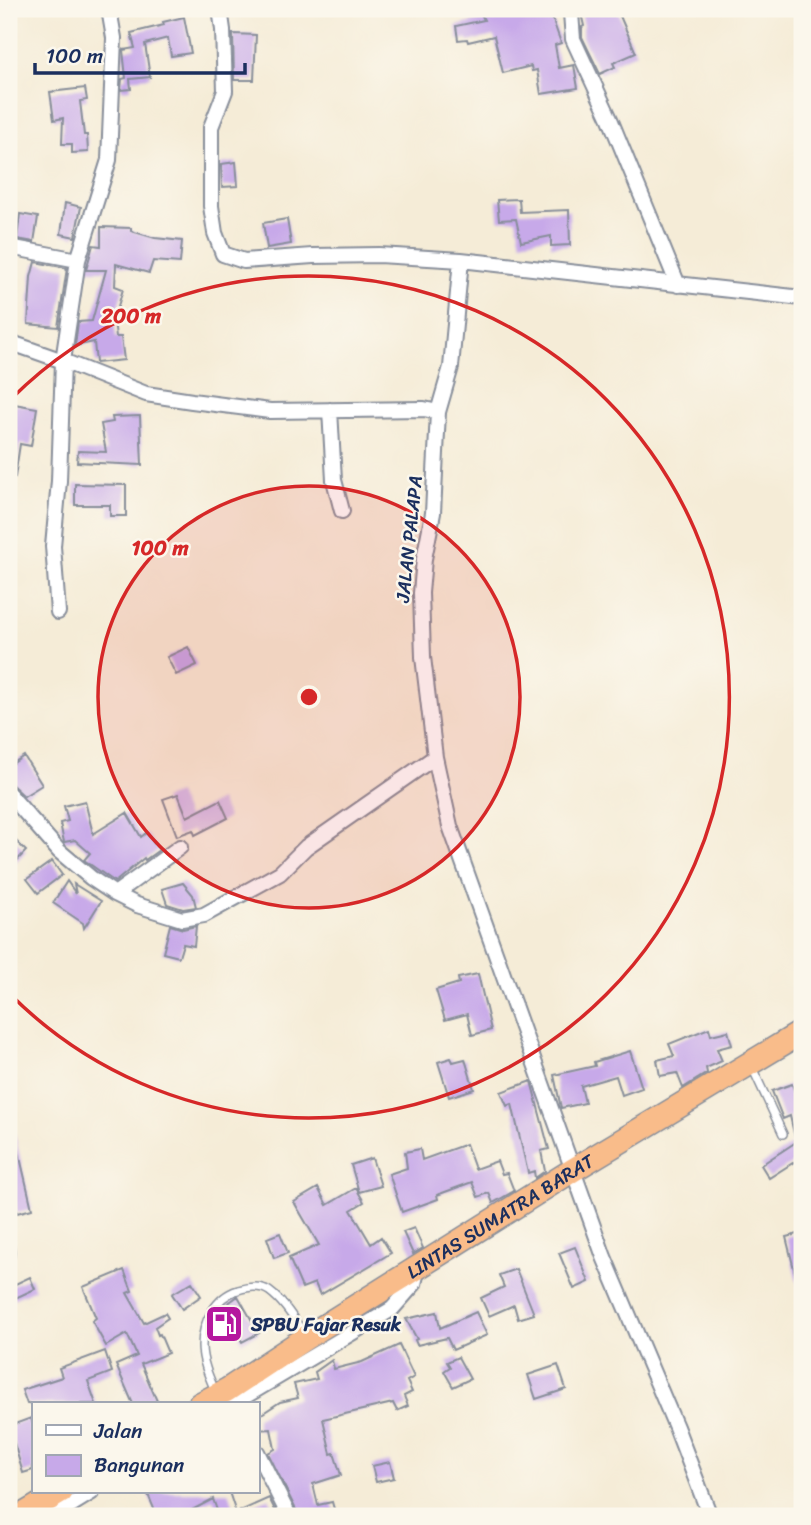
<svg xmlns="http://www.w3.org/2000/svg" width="811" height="1525" viewBox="0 0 811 1525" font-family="Sriracha,sans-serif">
	<rect width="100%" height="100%" fill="#fbf7ec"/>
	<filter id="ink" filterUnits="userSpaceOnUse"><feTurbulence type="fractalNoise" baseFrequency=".0143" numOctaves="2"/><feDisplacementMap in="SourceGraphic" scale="14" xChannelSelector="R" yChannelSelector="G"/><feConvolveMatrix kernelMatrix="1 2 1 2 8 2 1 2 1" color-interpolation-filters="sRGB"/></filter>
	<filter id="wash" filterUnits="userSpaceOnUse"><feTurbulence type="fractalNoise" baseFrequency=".00686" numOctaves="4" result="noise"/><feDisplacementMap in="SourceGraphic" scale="28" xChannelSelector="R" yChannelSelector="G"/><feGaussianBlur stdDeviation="1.57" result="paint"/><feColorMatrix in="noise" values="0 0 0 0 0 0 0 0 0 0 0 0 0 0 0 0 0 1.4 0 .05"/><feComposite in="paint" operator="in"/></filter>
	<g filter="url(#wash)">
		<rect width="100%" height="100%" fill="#f5ecd7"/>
		<g id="blocks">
			<path fill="#c7a9e9" d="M 479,9 L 549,9 L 561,43 L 555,45 L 559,68 L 574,65 L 578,88 L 541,94 L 537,70 L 532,71 L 531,66 L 503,73 L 494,36 L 468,42 L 467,39 L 458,40 L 456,26 L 484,20 Z
				M 580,9 L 617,9 L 636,53 L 613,63 L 615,67 L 600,74 L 582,37 L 582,27 L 584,26 Z
				M 184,17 L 191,53 L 171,56 L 168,38 L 145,44 L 150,77 L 130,79 L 131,89 L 121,90 L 122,79 L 126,78 L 123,50 L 135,48 L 131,33 L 164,25 L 163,22 Z
				M 233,34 L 256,35 L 254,80 L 234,80 Z
				M 85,88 L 87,100 L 80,101 L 84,135 L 87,135 L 88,152 L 72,153 L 72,144 L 62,144 L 63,118 L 54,120 L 50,92 Z
				M 236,162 L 238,186 L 222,187 L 221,164 Z
				M 519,199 L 520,212 L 569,210 L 570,245 L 551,246 L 551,236 L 521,242 L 516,219 L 499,220 L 497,200 Z
				M 65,203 L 81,207 L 75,237 L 61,234 Z
				M 20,214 L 38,217 L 34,242 L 17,239 Z
				M 287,219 L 291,244 L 267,248 L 263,223 Z
				M 101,227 L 131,228 L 131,231 L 155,238 L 182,241 L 180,263 L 153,261 L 149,273 L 116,264 L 115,286 L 123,289 L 114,320 L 116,337 L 121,337 L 124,360 L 96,363 L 94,342 L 75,346 L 78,322 L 92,321 L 106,270 L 86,270 L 93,245 L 101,246 Z
				M 35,262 L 67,268 L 58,327 L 28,324 L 31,277 Z
				M 9,403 L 37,408 L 31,446 L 20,444 L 15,477 L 9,476 Z
				M 140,416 L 142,465 L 77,462 L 78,451 L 106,452 L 101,424 L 113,422 L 112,417 Z
				M 75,484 L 126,485 L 126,516 L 110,516 L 110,505 L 75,505 Z
				M 188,647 L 197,665 L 176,675 L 167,657 Z
				M 24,756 L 42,785 L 24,796 L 9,782 L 9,766 Z
				M 178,794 L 187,817 L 220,800 L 228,818 L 195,835 L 193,830 L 177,836 L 163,799 Z
				M 85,801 L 93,834 L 127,813 L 141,837 L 146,833 L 159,850 L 145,860 L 144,858 L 115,882 L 84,860 L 90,853 L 75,840 L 64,842 L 60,823 L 68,821 L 64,806 Z
				M 9,834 L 26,851 L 9,869 Z
				M 52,861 L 62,875 L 38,893 L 27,879 Z
				M 67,881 L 76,894 L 74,884 L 101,901 L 84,928 L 83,923 L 53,903 Z
				M 183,883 L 193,895 L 196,907 L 183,909 L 167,904 L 162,889 Z
				M 170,925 L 183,929 L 196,926 L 194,946 L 183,944 L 179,957 L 163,953 Z
				M 478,974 L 491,1030 L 472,1035 L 467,1014 L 445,1020 L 436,990 L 459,983 L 458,978 Z
				M 709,1028 L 711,1035 L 728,1031 L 732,1045 L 717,1049 L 722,1061 L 706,1068 L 707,1073 L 683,1088 L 677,1073 L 660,1076 L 657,1060 L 674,1056 L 669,1044 Z
				M 630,1051 L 642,1088 L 622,1095 L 616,1076 L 581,1086 L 585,1103 L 561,1108 L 554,1075 L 595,1066 L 594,1062 Z
				M 451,1058 L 453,1062 L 465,1059 L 474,1089 L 449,1097 L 438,1062 Z
				M 531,1081 L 549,1149 L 541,1151 L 545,1171 L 535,1178 L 534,1171 L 528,1173 L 512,1104 L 507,1106 L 501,1092 Z
				M 792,1084 L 802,1112 L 802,1157 L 769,1178 L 761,1165 L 796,1142 L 790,1116 L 783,1119 L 772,1091 Z
				M 13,1127 L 32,1209 L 17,1213 L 9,1177 L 9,1128 Z
				M 466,1144 L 475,1169 L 497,1161 L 502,1174 L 507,1173 L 514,1191 L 493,1203 L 489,1193 L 478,1197 L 472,1182 L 437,1195 L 438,1199 L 402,1212 L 389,1174 L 407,1168 L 405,1152 L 420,1149 L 422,1160 Z
				M 372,1158 L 381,1186 L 359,1192 L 351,1165 Z
				M 318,1188 L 327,1205 L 356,1188 L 364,1202 L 351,1210 L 371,1244 L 381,1237 L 391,1253 L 320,1295 L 315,1283 L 302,1288 L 289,1258 L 319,1245 L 294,1202 Z
				M 414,1228 L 423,1248 L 413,1254 L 403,1232 Z
				M 280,1233 L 288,1253 L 274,1258 L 267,1238 Z
				M 802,1233 L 802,1285 L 798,1285 L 786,1237 Z
				M 575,1247 L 589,1282 L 574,1289 L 559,1253 Z
				M 516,1269 L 534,1314 L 518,1319 L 514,1305 L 489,1316 L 481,1298 L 504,1287 L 499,1275 Z
				M 124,1270 L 132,1291 L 127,1293 L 144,1323 L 165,1313 L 168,1318 L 155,1327 L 158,1335 L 160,1334 L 168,1353 L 141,1364 L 157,1401 L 150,1404 L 133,1404 L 116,1365 L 137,1356 L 127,1334 L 106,1346 L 92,1321 L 96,1318 L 83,1287 Z
				M 30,1277 L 35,1289 L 9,1301 L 9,1287 Z
				M 192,1282 L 201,1296 L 182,1309 L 172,1294 Z
				M 238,1296 L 259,1333 L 242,1342 L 223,1307 Z
				M 437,1312 L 440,1328 L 476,1312 L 487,1335 L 453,1350 L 447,1338 L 417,1345 L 415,1340 L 417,1339 L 406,1319 Z
				M 399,1345 L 414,1377 L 407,1381 L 412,1392 L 404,1396 L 408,1406 L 397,1411 L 393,1403 L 323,1419 L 331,1454 L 334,1453 L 341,1475 L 313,1484 L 318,1505 L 332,1502 L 336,1516 L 299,1516 L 268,1453 L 275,1449 L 271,1429 L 257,1430 L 257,1417 L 280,1402 L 298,1398 L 294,1384 L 317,1379 L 315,1372 L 332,1360 L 334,1369 L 362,1362 Z
				M 105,1351 L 112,1372 L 88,1381 L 96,1404 L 27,1404 L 22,1390 L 62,1377 L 59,1368 Z
				M 458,1357 L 470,1379 L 453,1387 L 444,1371 L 450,1367 L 447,1362 Z
				M 558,1365 L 566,1389 L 536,1399 L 528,1375 Z
				M 31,1418 L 33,1424 L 33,1470 L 23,1473 L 9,1426 Z
				M 390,1462 L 394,1478 L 376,1482 L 372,1466 Z
				M 147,1492 L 229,1492 L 236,1513 L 269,1498 L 278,1516 L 219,1516 L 213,1499 L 192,1510 L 195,1516 L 157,1516 Z"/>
		</g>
	</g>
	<g filter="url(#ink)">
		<use href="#blocks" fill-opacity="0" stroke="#888e9a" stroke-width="2"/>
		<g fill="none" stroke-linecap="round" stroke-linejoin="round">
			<defs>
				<path id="service" d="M 751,1065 L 783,1134
					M 9,1238 L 11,1252 L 9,1267
					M 216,1393 C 210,1379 202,1362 202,1346 C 202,1323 215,1297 238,1290 C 249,1287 259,1285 269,1291 C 284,1302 294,1319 304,1334"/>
				<path id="minor" d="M 220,9 L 223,30 L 225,91 L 211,127 L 211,206 L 215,233 L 223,254 L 244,261 L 313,256 L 379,255 L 461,260 L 802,298
					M 566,9 L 571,13 L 573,39 L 610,119 L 678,285
					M 9,247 L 78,260
					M 9,342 L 63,361 L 146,394 L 192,401 L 270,411 L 424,409 L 438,412 L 433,513 L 424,559 L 421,593 L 423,657 L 435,757 L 450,826 L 604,1257 L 676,1427 L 710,1516
					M 330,410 L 334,480 L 342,511
					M 438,412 L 451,367 L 461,260
					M 58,612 L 53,546 L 59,481 L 63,361 L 78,260 L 109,160 L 114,38 L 109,9
					M 9,794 L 59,851 L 91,878 L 115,894 L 137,905 L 182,919 L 204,915 L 280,873 L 306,847 L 435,757
					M 115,894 L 180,847
					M 234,1403 L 392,1309 L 414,1284 L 418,1267
					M 257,1452 L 289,1516
					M 53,1516 L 92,1492"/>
				<g id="trunk">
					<path id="s1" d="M 200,1404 L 227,1390 L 307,1337 L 573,1170 L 802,1032"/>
					<path d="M 21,1516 L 61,1492"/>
				</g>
			</defs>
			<use href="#service" stroke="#888e9a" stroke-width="10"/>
			<use href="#minor" stroke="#888e9a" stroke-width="18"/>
			<use href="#trunk" stroke="#888e9a" stroke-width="26"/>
			<use href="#service" stroke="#fff" stroke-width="7"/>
			<use href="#minor" stroke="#fff" stroke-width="14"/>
			<use href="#trunk" stroke="#f9bc8a" stroke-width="23"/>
		</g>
	</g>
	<circle cx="309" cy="697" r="211" fill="#d62828" fill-opacity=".12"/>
	<g fill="none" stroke="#d62828" stroke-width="3.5">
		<circle cx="309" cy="697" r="211"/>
		<path d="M11 399A421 421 0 1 1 11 995"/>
	</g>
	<defs>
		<symbol id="fuel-square" viewBox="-11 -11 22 22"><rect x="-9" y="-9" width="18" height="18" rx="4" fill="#b5179e" stroke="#fbf7ec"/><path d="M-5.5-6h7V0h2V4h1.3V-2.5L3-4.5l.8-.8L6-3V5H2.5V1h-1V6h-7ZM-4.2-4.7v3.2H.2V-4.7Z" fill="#fff"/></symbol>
	</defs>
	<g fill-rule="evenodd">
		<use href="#fuel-square" x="202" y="1302" width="44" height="44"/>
	</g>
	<g text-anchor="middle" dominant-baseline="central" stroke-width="5" stroke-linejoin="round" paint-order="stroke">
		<g font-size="19" fill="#1b2f5e" stroke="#fbf7ec">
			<text transform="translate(409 539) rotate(-84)">JALAN PALAPA</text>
			<text stroke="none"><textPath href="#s1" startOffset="354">LINTAS SUMATRA BARAT</textPath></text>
		</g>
		<g font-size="19" font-weight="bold" fill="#1b2f5e" stroke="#fbf7ec" text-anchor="start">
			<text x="251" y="1324">SPBU Fajar Resuk</text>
		</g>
	</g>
	<circle cx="309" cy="697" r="10" fill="#d62828" stroke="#fbf7ec" stroke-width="3.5"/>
	<g font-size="21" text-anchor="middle" font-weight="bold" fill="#d62828" stroke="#fbf7ec" stroke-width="5" stroke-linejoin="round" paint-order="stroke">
		<text x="131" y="323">200 m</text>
		<text x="160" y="555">100 m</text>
	</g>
	<rect width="811" height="1525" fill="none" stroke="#fbf7ec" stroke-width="35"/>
	<rect x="32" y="1402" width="228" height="91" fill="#fbf7ec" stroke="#a1a7b3" stroke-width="2"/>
	<rect x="46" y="1425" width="35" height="10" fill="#ffffff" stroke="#a1a7b3" stroke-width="2"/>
	<text x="94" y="1438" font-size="21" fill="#1b2f5e">Jalan</text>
	<rect x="46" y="1455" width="35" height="21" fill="#c7a9e9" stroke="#a1a7b3" stroke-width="2"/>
	<text x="94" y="1472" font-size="21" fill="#1b2f5e">Bangunan</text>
	<path d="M35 63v10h210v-10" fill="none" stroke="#1b2f5e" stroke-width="3.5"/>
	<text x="46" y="63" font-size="21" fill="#1b2f5e" stroke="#fbf7ec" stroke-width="5" paint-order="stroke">100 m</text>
</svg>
